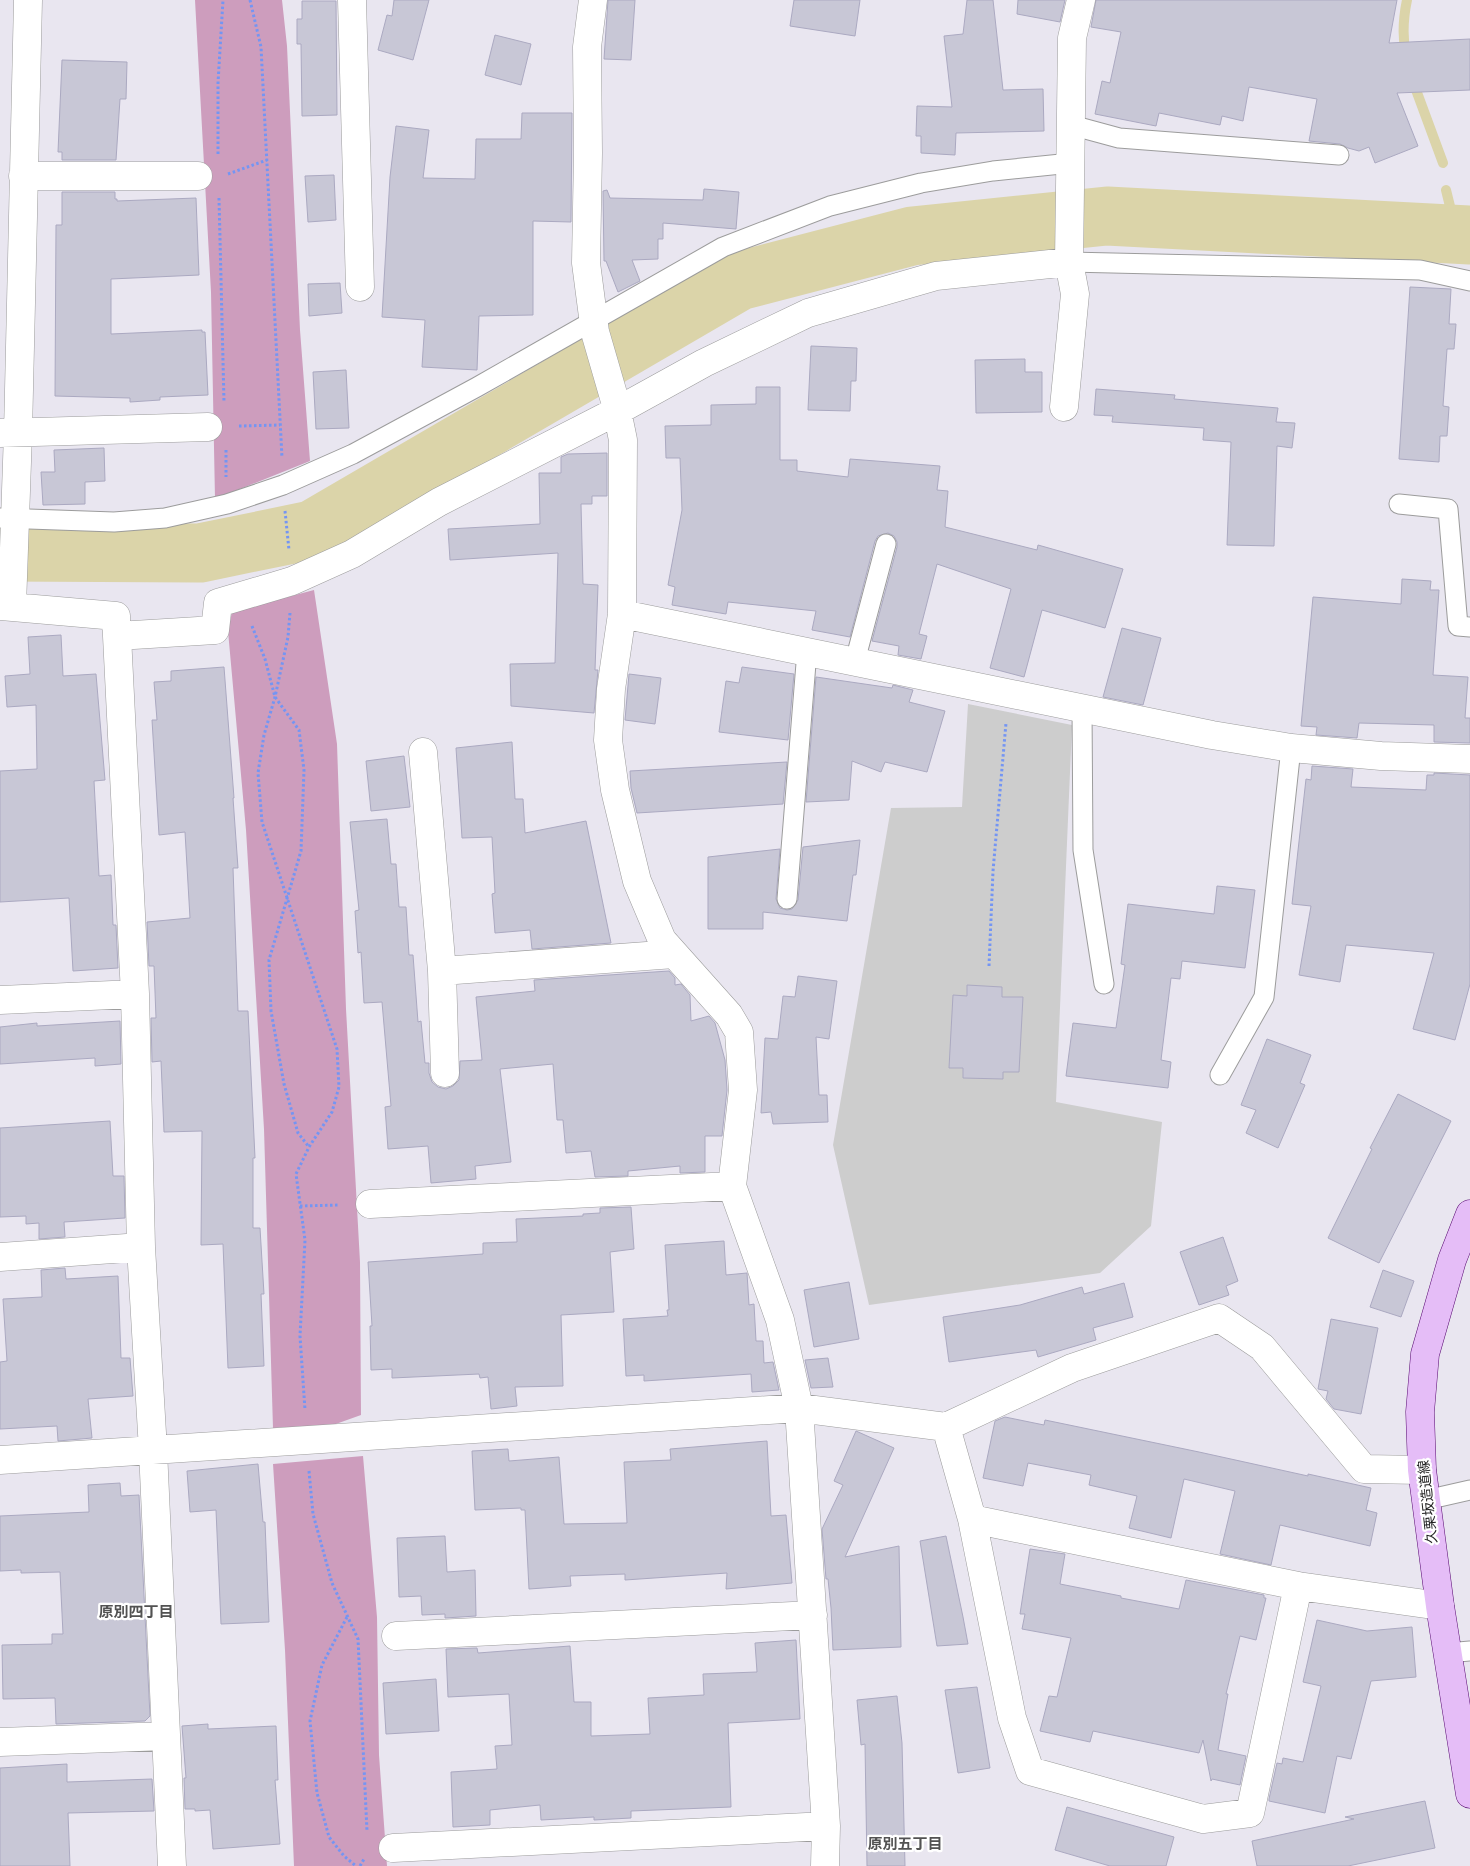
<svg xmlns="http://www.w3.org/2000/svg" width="1470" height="1866" viewBox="0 0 1470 1866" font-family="Lato,'Noto Sans JP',sans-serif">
	<rect width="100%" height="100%" fill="#e9e6f0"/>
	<path fill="#cdcdcd" d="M 968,704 L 1072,725 L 1056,1102 L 1162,1122 L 1151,1226 L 1100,1273 L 869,1305 L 833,1145 L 891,808 L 962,807 Z"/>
	<path fill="#cd9dbd" d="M 195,0 L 282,0 L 287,46 L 300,330 L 310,461 L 215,499 L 211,292 Z
		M 314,590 L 337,744 L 346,1009 L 360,1262 L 361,1415 L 333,1425 L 273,1428 L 264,1129 L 246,830 L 228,631 L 232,612 Z
		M 363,1456 L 377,1617 L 379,1755 L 387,1866 L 294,1866 L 285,1650 L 273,1464 Z"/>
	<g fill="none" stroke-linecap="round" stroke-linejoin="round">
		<path stroke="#dbd4a9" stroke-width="10" d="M 1406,56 C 1402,36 1403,19 1407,0
			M 1412,79 L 1443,163
			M 1446,190 L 1457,235"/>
		<path stroke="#dbd4a9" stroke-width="59" d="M 0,552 L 200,553 L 312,530 L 739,281 L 912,236 L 1107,216 L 1470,235"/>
	</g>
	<path fill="#c8c7d6" stroke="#aba9c1" d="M 394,0 L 429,0 L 413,60 L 378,50 L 387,15 L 392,16 Z
		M 608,0 L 635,0 L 631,60 L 604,59 Z
		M 794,0 L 860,0 L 855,36 L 790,26 Z
		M 967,0 L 993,0 L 1003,90 L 1043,89 L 1044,131 L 956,133 L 955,155 L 921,153 L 921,136 L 916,136 L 917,106 L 952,107 L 944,36 L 963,34 Z
		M 1018,0 L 1065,0 L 1060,22 L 1017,14 Z
		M 1096,0 L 1397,0 L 1389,43 L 1470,39 L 1470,90 L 1397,93 L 1418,146 L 1375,163 L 1369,147 L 1359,151 L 1348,148 L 1340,144 L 1309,141 L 1317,99 L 1249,87 L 1243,121 L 1222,116 L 1220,125 L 1159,113 L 1156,126 L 1095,114 L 1102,81 L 1110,83 L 1121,32 L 1091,27 Z
		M 302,1 L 336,1 L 337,115 L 302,116 L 301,44 L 297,44 L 297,19 L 302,19 Z
		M 495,35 L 531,44 L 521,85 L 485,75 Z
		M 62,60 L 127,62 L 126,99 L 120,99 L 116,160 L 62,160 L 62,152 L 58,152 Z
		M 522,113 L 572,113 L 571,222 L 533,221 L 533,315 L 479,316 L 477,370 L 422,367 L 425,320 L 382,317 L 390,177 L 396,126 L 429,130 L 423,178 L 475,179 L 476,139 L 521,139 Z
		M 334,175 L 336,220 L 308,222 L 305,176 Z
		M 704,189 L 739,192 L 736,229 L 663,223 L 663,239 L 658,239 L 658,259 L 632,260 L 640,281 L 618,292 L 606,261 L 604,261 L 603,191 L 607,190 L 610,198 L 703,200 Z
		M 62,192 L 115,192 L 115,199 L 117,199 L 117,201 L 196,198 L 199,275 L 111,279 L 111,334 L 202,330 L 202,332 L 205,332 L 208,395 L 160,397 L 160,400 L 130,402 L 130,398 L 55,396 L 56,225 L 62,225 Z
		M 340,283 L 342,313 L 309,316 L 308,284 Z
		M 1410,287 L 1451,289 L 1449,324 L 1456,324 L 1454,349 L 1447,349 L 1443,406 L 1449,407 L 1447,436 L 1440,436 L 1439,462 L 1399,459 Z
		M 811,346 L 857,348 L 856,381 L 851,381 L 850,411 L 808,410 Z
		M 1025,359 L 1025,372 L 1042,372 L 1042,412 L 976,413 L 975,360 Z
		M 346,370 L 349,428 L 316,429 L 313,372 Z
		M 756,387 L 780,387 L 780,460 L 797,460 L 797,471 L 848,477 L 850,459 L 940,466 L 937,490 L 948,491 L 945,527 L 1037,550 L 1038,545 L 1123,569 L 1105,628 L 1042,610 L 1024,677 L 990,668 L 1011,589 L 937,564 L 919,634 L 927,636 L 921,659 L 898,655 L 899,646 L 872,641 L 897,547 L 897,542 L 894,536 L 888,533 L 878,536 L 875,541 L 850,637 L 812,630 L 816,611 L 728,602 L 726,614 L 672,605 L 675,587 L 668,585 L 682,510 L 680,458 L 666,458 L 665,426 L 711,425 L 711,405 L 756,404 Z
		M 1096,389 L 1175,395 L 1174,399 L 1278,408 L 1276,422 L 1295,423 L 1292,448 L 1277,446 L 1274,546 L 1227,545 L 1231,442 L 1203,440 L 1204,428 L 1112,422 L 1113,416 L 1094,415 Z
		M 104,448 L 105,481 L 85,482 L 85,504 L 43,505 L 41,472 L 55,472 L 54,450 Z
		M 607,453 L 607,496 L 592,496 L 592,504 L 581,504 L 583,584 L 598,585 L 595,670 L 598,670 L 594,713 L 511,706 L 510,664 L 555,663 L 558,553 L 450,560 L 448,529 L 540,524 L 539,473 L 561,473 L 561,457 L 568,454 Z
		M 1402,579 L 1431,581 L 1430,590 L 1439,590 L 1433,675 L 1468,677 L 1465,718 L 1470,718 L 1470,743 L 1434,742 L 1434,725 L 1359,723 L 1357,738 L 1316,735 L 1317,727 L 1301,726 L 1313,597 L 1401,604 Z
		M 1122,628 L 1161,638 L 1143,705 L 1103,697 Z
		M 61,635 L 63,676 L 96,674 L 105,780 L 94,781 L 99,876 L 111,875 L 113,925 L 116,925 L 118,968 L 73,971 L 69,898 L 0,902 L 0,771 L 37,769 L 36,705 L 7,707 L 5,676 L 30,674 L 28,637 Z
		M 224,667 L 234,798 L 233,798 L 238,868 L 233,868 L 238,1011 L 248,1011 L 255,1158 L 253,1158 L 253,1228 L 260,1228 L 264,1294 L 261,1294 L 264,1366 L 228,1368 L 223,1244 L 201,1245 L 202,1131 L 164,1132 L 161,1061 L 152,1062 L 151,1018 L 156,1018 L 154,966 L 149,966 L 147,922 L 190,918 L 185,832 L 159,835 L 152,720 L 157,720 L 154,682 L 171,681 L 171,671 Z
		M 742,667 L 794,674 L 788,740 L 719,732 L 726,681 L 739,683 Z
		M 629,674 L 661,678 L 655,724 L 625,720 Z
		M 816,677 L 892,688 L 893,685 L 913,690 L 909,702 L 945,711 L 927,772 L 885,762 L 881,772 L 852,761 L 849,800 L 806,802 Z
		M 512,742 L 515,799 L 523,799 L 525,833 L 586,821 L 611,943 L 532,949 L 530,930 L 495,933 L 492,894 L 495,893 L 492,837 L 462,838 L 456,748 Z
		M 404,756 L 410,807 L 371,811 L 366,761 Z
		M 787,762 L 783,804 L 637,813 L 631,788 L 630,771 Z
		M 1312,766 L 1353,769 L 1351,787 L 1426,790 L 1427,775 L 1434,775 L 1434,773 L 1470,775 L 1470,984 L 1455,1040 L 1413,1029 L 1434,953 L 1346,945 L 1340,982 L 1299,975 L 1311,906 L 1292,904 L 1306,779 L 1311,780 Z
		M 387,819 L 391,864 L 396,864 L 399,907 L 406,907 L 409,955 L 413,955 L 418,1022 L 421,1021 L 425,1063 L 429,1063 L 429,1073 L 432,1082 L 438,1087 L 446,1089 L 453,1086 L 459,1080 L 460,1061 L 482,1060 L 476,997 L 535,991 L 534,980 L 669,971 L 675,978 L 675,985 L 681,984 L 690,995 L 691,1021 L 709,1016 L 715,1023 L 725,1060 L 727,1090 L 722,1136 L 705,1136 L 705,1172 L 680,1173 L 680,1166 L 628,1171 L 628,1176 L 595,1177 L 591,1151 L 566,1153 L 563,1120 L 557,1120 L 553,1064 L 500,1069 L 511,1162 L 475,1166 L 476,1179 L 431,1183 L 428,1146 L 388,1149 L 385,1107 L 391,1106 L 382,1002 L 364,1003 L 361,952 L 358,953 L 355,911 L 359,910 L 350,822 Z
		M 860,840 L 856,875 L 853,875 L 847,921 L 763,912 L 763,929 L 708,929 L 708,857 L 780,849 L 776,899 L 780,908 L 787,910 L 792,909 L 798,900 L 803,847 Z
		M 1217,886 L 1255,890 L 1245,968 L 1182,961 L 1180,979 L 1171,978 L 1161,1060 L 1171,1062 L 1168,1088 L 1066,1076 L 1073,1023 L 1116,1028 L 1125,965 L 1121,964 L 1128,904 L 1214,914 Z
		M 798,976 L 837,981 L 829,1039 L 816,1037 L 819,1095 L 827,1095 L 828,1122 L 773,1124 L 771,1112 L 761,1113 L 765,1038 L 778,1039 L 783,996 L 795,997 Z
		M 967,985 L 1002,987 L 1002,997 L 1023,997 L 1019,1072 L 1003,1072 L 1003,1079 L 963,1078 L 963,1068 L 949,1068 L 953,995 L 967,996 Z
		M 120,1021 L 121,1064 L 95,1066 L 95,1058 L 0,1064 L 0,1027 L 37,1023 L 37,1026 Z
		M 1267,1039 L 1311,1055 L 1300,1083 L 1305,1085 L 1278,1148 L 1246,1133 L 1256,1110 L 1241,1105 Z
		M 1398,1094 L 1451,1121 L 1379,1263 L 1328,1238 L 1372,1149 L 1370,1148 Z
		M 110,1121 L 113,1176 L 124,1176 L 125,1218 L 64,1222 L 65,1237 L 39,1239 L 39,1223 L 26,1224 L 26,1216 L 0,1217 L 0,1128 Z
		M 631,1207 L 634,1249 L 610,1252 L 614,1312 L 561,1315 L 563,1386 L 515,1387 L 517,1406 L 491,1409 L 488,1377 L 480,1378 L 479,1374 L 392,1378 L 392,1369 L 371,1370 L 370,1326 L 372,1326 L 368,1262 L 483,1254 L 483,1243 L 517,1242 L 516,1219 L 583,1216 L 583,1214 L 600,1213 L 600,1208 Z
		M 1223,1237 L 1238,1281 L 1226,1286 L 1229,1295 L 1199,1305 L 1180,1252 Z
		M 724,1241 L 726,1275 L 747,1273 L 749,1305 L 754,1304 L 756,1341 L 763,1341 L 764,1363 L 773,1362 L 779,1390 L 752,1392 L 751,1374 L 644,1381 L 644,1375 L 626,1376 L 623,1319 L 668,1316 L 667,1310 L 669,1310 L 665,1245 Z
		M 65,1268 L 66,1279 L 118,1276 L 121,1358 L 130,1358 L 133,1396 L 88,1399 L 92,1438 L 58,1441 L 57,1426 L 0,1429 L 0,1362 L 7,1361 L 3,1299 L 42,1297 L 41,1270 Z
		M 1383,1270 L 1414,1281 L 1401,1317 L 1370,1307 Z
		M 849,1282 L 859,1339 L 814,1347 L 804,1290 Z
		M 1124,1283 L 1133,1317 L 1093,1328 L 1096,1340 L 1038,1357 L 1036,1350 L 949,1362 L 943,1317 L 1020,1305 L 1082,1287 L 1084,1294 Z
		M 1331,1319 L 1378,1328 L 1361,1414 L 1334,1409 L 1326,1399 L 1328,1391 L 1318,1389 Z
		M 828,1358 L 833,1387 L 811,1388 L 805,1360 Z
		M 1005,1417 L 1044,1425 L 1045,1420 L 1199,1452 L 1308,1476 L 1308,1474 L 1371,1488 L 1366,1510 L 1377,1513 L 1370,1546 L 1280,1525 L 1271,1565 L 1220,1554 L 1235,1491 L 1184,1479 L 1171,1538 L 1129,1528 L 1137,1496 L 1089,1485 L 1091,1475 L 1028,1463 L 1023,1486 L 983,1478 L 995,1421 Z
		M 856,1431 L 894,1448 L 845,1557 L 899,1546 L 901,1647 L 833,1650 L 831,1608 L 828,1579 L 826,1579 L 822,1529 L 843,1485 L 834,1481 Z
		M 767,1441 L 771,1516 L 786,1515 L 792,1583 L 726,1589 L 727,1573 L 625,1580 L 625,1574 L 570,1576 L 571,1586 L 529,1589 L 525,1510 L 521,1510 L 521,1508 L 475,1510 L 472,1451 L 508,1449 L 509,1461 L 559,1457 L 564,1524 L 627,1523 L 624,1462 L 671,1460 L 670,1449 Z
		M 258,1464 L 263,1522 L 265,1522 L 269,1622 L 221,1624 L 216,1510 L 190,1512 L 187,1471 Z
		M 120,1483 L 121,1496 L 139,1495 L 150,1716 L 145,1721 L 56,1724 L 55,1698 L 3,1699 L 2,1645 L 52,1644 L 52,1634 L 63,1634 L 60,1572 L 21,1573 L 21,1570 L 0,1571 L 0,1516 L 89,1512 L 88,1485 Z
		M 445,1536 L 447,1572 L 475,1570 L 476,1616 L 445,1618 L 445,1614 L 422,1615 L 421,1596 L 399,1597 L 397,1538 Z
		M 946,1536 L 963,1617 L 968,1644 L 937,1646 L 920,1541 Z
		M 1030,1549 L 1065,1554 L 1060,1584 L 1121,1596 L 1121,1598 L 1179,1609 L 1186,1580 L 1264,1595 L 1264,1598 L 1266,1598 L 1256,1640 L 1240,1636 L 1226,1694 L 1228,1694 L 1218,1750 L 1246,1756 L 1240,1785 L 1212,1779 L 1211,1781 L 1203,1740 L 1199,1753 L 1093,1731 L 1090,1742 L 1040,1731 L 1049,1696 L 1057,1697 L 1071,1638 L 1022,1629 L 1025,1614 L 1020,1614 Z
		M 1317,1620 L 1367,1631 L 1412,1627 L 1416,1677 L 1371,1681 L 1351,1759 L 1337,1756 L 1325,1813 L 1269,1801 L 1269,1799 L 1277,1763 L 1282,1764 L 1283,1758 L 1303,1762 L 1321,1686 L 1303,1682 Z
		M 796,1640 L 800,1719 L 728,1723 L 731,1807 L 631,1811 L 631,1818 L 594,1820 L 594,1817 L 541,1820 L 540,1805 L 490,1810 L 490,1825 L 453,1827 L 451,1772 L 497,1769 L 495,1746 L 512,1745 L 509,1694 L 448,1697 L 446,1649 L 477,1648 L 478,1653 L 570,1646 L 574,1702 L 591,1702 L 591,1736 L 650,1734 L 648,1698 L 704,1695 L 703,1674 L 757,1672 L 755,1643 Z
		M 436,1679 L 439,1731 L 386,1734 L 383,1683 Z
		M 977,1687 L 990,1768 L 958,1773 L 945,1690 Z
		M 897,1696 L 902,1743 L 905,1866 L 867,1866 L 865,1744 L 861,1745 L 857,1700 Z
		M 208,1724 L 208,1729 L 276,1726 L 278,1780 L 275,1780 L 280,1844 L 213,1849 L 210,1810 L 195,1811 L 195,1809 L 185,1809 L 184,1778 L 186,1778 L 182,1726 Z
		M 67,1764 L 67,1782 L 152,1779 L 154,1811 L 68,1813 L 70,1866 L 0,1866 L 0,1768 Z
		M 1425,1801 L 1435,1848 L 1348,1866 L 1257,1866 L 1252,1841 L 1354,1819 L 1345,1817 Z
		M 1067,1807 L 1174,1837 L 1166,1866 L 1110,1866 L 1055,1850 Z"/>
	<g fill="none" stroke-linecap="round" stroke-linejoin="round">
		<defs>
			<path id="lane" d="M 1071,125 L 1119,138 L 1339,155
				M 1069,262 L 1420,270 L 1470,281
				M 1399,504 L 1448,509 L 1458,626 L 1470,627
				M 0,518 L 114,522 L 165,518 L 227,504 L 283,485 L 353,454 L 477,387 L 723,247 L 830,206 L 921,183 L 993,171 L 1071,163
				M 855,661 L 886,544
				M 1082,708 L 1083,850 L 1104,984
				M 787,899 L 807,651
				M 1220,1075 L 1264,997 L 1291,748
				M 1426,1500 L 1470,1490
				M 1447,1653 L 1470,1651"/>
			<path id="street" d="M 352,0 L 360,287
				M 593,0 L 587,47 L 588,153 L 586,263 L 595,332 L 615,401 L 623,440 L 622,614 L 611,689 L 608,740 L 615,790 L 637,881 L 662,940 L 729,1015 L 739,1032 L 743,1090 L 732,1186 L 780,1320 L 799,1408 L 826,1826 L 825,1866
				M 23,176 L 198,176
				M 1064,407 L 1075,294 L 1069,262
				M 0,433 L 208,427
				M 0,606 L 116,616 L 135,994 L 141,1247 L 153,1450 L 172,1866
				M 12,606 L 18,433 L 28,0
				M 622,614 L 1212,735 L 1291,748 L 1381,756 L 1470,759
				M 117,636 L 215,630 L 218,603 L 292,581 L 352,554 L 439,502 L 617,411 L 704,363 L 808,313 L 936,276 L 1069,262 L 1072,38 L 1081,0
				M 423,752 L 442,971 L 445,1073
				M 442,971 L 674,954
				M 0,1000 L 135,994
				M 370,1204 L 732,1186
				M 0,1257 L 141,1247
				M 946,1427 L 972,1519 L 1012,1718 L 1030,1771 L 1203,1819 L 1250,1813 L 1298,1586
				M 0,1460 L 799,1408 L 946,1427 L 1072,1368 L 1219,1318 L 1262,1347 L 1364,1469 L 1422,1470
				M 972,1519 L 1298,1586 L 1440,1606
				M 396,1636 L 813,1615
				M 0,1742 L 166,1736
				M 393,1848 L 826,1826"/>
			<path id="secondary" d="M 1470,1214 L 1452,1260 L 1425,1354 L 1420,1412 L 1422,1470 L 1440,1606 L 1470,1794"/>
		</defs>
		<use href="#lane" stroke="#9c9c9c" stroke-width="21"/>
		<use href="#street" stroke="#9c9c9c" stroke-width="29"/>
		<use href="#secondary" stroke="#580a72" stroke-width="29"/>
		<path stroke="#7495f3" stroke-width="3" stroke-dasharray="2.5 2.5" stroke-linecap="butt" d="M 250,0 L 261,47 L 282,458
			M 218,154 L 218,83 L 223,0
			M 228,174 L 267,160
			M 219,198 L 224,402
			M 239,426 L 280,425
			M 226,450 L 226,477
			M 285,511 L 289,550
			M 290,613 L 288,637 L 275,697 L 264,735 L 258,773 L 262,822 L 337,1049 L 339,1087 L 332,1112 L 309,1147 L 296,1174 L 305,1240 L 300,1336 L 305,1410
			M 252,626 L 265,659 L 275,697 L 299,730 L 304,770 L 301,851 L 269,960 L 271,1011 L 284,1084 L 298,1133 L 309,1147
			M 989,966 L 993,871 L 1006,723
			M 300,1206 L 340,1205
			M 309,1471 L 313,1514 L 332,1583 L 358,1639 L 367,1831
			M 347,1617 L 322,1665 L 310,1721 L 317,1793 L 329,1837 L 344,1856 L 356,1866
			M 360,1866 L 364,1859"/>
		<use href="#lane" stroke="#fff" stroke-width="19"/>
		<use href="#street" stroke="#fff" stroke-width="28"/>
		<use href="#secondary" stroke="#e5bdf7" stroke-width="28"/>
	</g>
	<g text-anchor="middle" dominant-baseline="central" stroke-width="4.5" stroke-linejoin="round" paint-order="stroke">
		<g font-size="14" fill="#1f1f1f" stroke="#fff">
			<text transform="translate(1427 1502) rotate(-96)">久栗坂造道線</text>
		</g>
		<g font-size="15" font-weight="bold" fill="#525252" stroke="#fff">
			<text x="136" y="1611">原別四丁目</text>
			<text x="905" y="1843">原別五丁目</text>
		</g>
	</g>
</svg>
